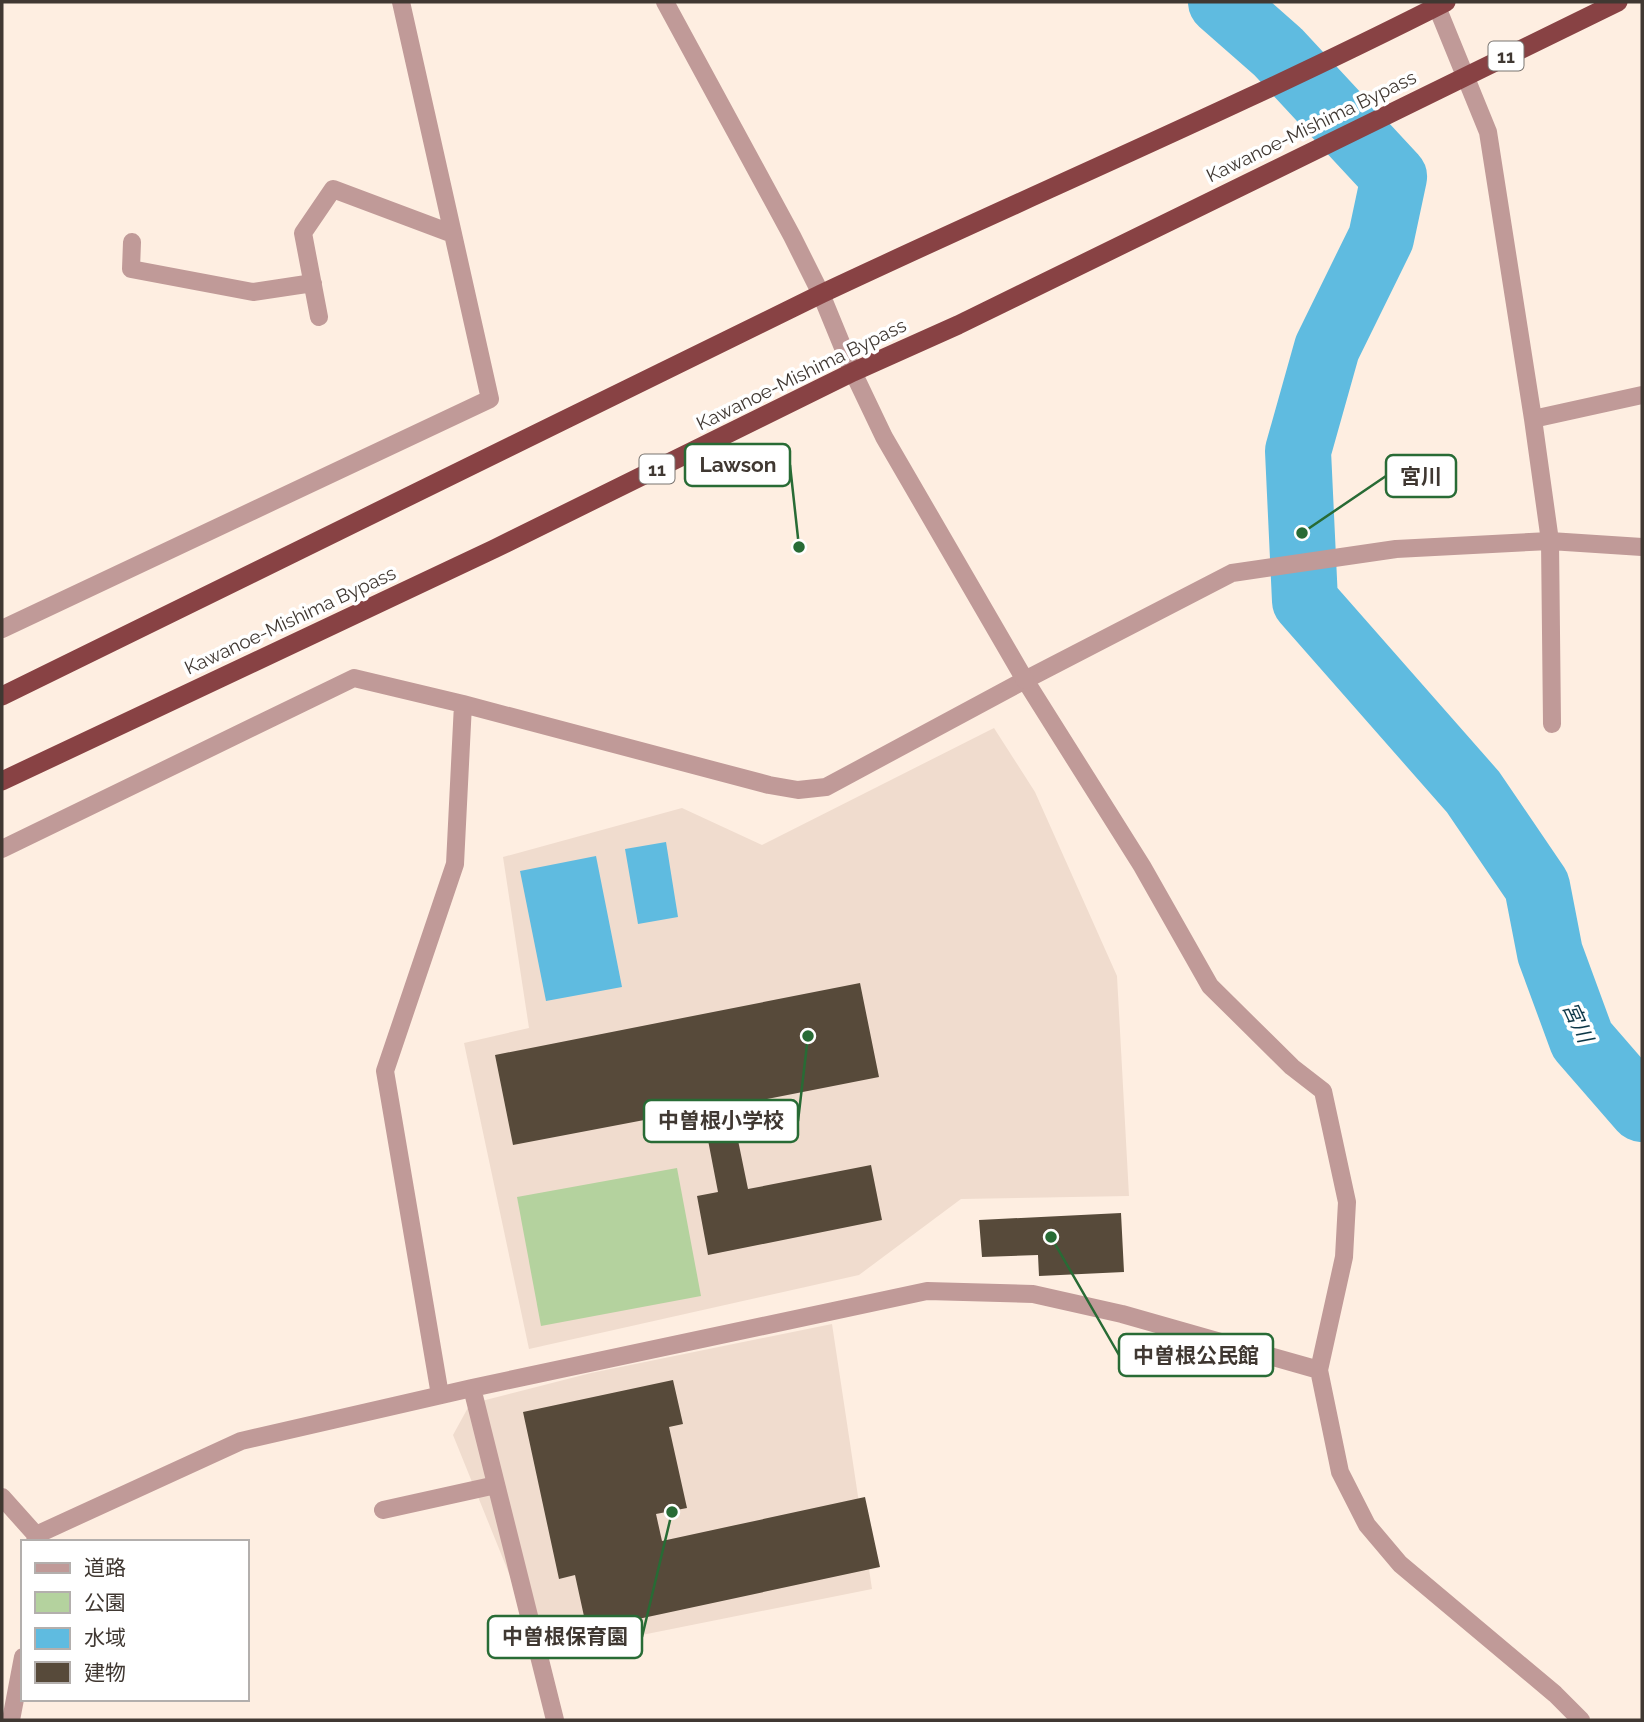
<svg xmlns="http://www.w3.org/2000/svg" width="1644" height="1722" viewBox="0 0 1644 1722" font-family="Raleway,'Noto Sans JP',sans-serif">
	<rect width="100%" height="100%" fill="#feeee1"/>
	<path fill="#f0dcce" d="M 994,728 L 1035,792 L 1117,976 L 1129,1196 L 961,1199 L 859,1275 L 529,1349 L 464,1043 L 529,1028 L 503,857 L 682,808 L 762,845 Z
		M 832,1324 L 872,1589 L 542,1655 L 453,1435 L 470,1404 L 591,1373 Z"/>
	<path fill="#b4d29e" d="M 677,1168 L 701,1296 L 541,1326 L 517,1197 Z"/>
	<path fill="#5fbbe0" d="M 666,842 L 678,917 L 638,924 L 625,849 Z
		M 596,856 L 622,987 L 546,1001 L 520,871 Z"/>
	<g fill="none" stroke-linecap="round" stroke-linejoin="round">
		<path stroke="#5fbbe0" stroke-width="66" d="M 1221,2 L 1278,52 L 1394,177 L 1381,238 L 1327,348 L 1298,451 L 1305,601 L 1473,792 L 1537,886 L 1550,953 L 1582,1040 L 1642,1109"/>
	</g>
	<path fill="#574a3a" d="M 860,983 L 879,1077 L 731,1106 L 748,1189 L 871,1165 L 882,1220 L 708,1255 L 697,1196 L 718,1192 L 702,1109 L 513,1145 L 495,1055 Z
		M 1121,1213 L 1124,1272 L 1039,1276 L 1038,1255 L 982,1257 L 979,1220 Z
		M 673,1380 L 683,1424 L 669,1427 L 687,1508 L 656,1514 L 662,1541 L 865,1497 L 880,1567 L 587,1630 L 575,1575 L 559,1579 L 523,1412 Z"/>
	<g fill="none" stroke-linecap="round" stroke-linejoin="round">
		<path stroke="#c09a98" stroke-width="18" d="M 1435,2 L 1488,132 L 1533,419 L 1550,541 L 1552,724
			M 132,242 L 131,269 L 253,292 L 313,283
			M 319,317 L 303,233 L 333,189 L 453,234
			M 1533,419 L 1642,395
			M 2,629 L 490,399 L 401,2
			M 1025,680 L 1142,866 L 1210,986 L 1292,1067 L 1323,1091 L 1347,1202 L 1344,1257 L 1319,1370 L 1340,1472 L 1367,1525 L 1400,1564 L 1555,1694 L 1581,1720
			M 2,849 L 354,678 L 463,704 L 769,785 L 798,790 L 826,787 L 1025,680 L 1232,573 L 1396,549 L 1550,541 L 1642,547
			M 472,1388 L 555,1720
			M 440,1395 L 385,1071 L 455,864 L 463,704
			M 2,1497 L 36,1535 L 35,1542
			M 383,1510 L 496,1485
			M 36,1535 L 241,1441 L 472,1388 L 927,1291 L 1033,1294 L 1122,1314 L 1319,1370
			M 11,1720 L 23,1657"/>
		<path stroke="#c09a98" stroke-width="18" d="M 665,2 L 792,236 L 821,294 L 853,372 L 884,437 L 1025,680"/>
		<path stroke="#884244" stroke-width="19" d="M 2,696 L 821,294 C 1029,196 1241,106 1446,2
			M 2,781 L 494,549 L 853,372 L 958,325 L 1618,2"/>
	</g>
	<g text-anchor="middle" dominant-baseline="central" stroke-width="7" stroke-linejoin="round" paint-order="stroke">
		<g fill="#fff" stroke="#797470" stroke-width="2">
			<rect x="1488.5" y="41.5" width="35" height="29" rx="5"/>
			<rect x="639.5" y="454.5" width="35" height="29" rx="5"/>
		</g>
		<g font-size="18" font-weight="bold" fill="#403832">
			<text x="1506" y="56">11</text>
			<text x="657" y="469">11</text>
		</g>
		<g font-size="19" fill="#403832" stroke="#fff">
			<text transform="translate(1311 126) rotate(-26)">Kawanoe-Mishima Bypass</text>
			<text transform="translate(801 374) rotate(-26)">Kawanoe-Mishima Bypass</text>
			<text transform="translate(290 620) rotate(-25)">Kawanoe-Mishima Bypass</text>
		</g>
		<g font-size="21" font-style="italic" fill="#0d3848" stroke="#fff">
			<text transform="translate(1578 1022) rotate(65)">宮川</text>
		</g>
	</g>
	<path fill="none" stroke="#286b35" stroke-width="2.5" d="M799 547L790 465M1302 533L1386 476M808 1036L798 1121M1051 1237L1119 1355M672 1512L642 1637"/>
	<g fill="#286b35" stroke="#fff" stroke-width="2.5">
		<circle cx="799" cy="547" r="7"/>
		<circle cx="1302" cy="533" r="7"/>
		<circle cx="808" cy="1036" r="7"/>
		<circle cx="1051" cy="1237" r="7"/>
		<circle cx="672" cy="1512" r="7"/>
	</g>
	<g fill="#fff" stroke="#286b35" stroke-width="2.5">
		<rect x="685" y="444" width="105" height="42" rx="7"/>
		<rect x="1386" y="455" width="70" height="42" rx="7"/>
		<rect x="644" y="1100" width="154" height="42" rx="7"/>
		<rect x="1119" y="1334" width="154" height="42" rx="7"/>
		<rect x="488" y="1616" width="154" height="42" rx="7"/>
	</g>
	<g font-size="21" text-anchor="middle" font-weight="bold" fill="#403832">
		<text x="738" y="472">Lawson</text>
		<text x="1421" y="484">宮川</text>
		<text x="721" y="1128">中曽根小学校</text>
		<text x="1196" y="1363">中曽根公民館</text>
		<text x="565" y="1644">中曽根保育園</text>
	</g>
	<rect width="1644" height="1722" fill="none" stroke="#403832" stroke-width="7"/>
	<rect x="21" y="1540" width="228" height="161" fill="#ffffff" stroke="#b3afad" stroke-width="2"/>
	<rect x="35" y="1563" width="35" height="10" fill="#c09a98" stroke="#b3afad" stroke-width="2"/>
	<text x="84" y="1575" font-size="21" fill="#403832">道路</text>
	<rect x="35" y="1592" width="35" height="21" fill="#b4d29e" stroke="#b3afad" stroke-width="2"/>
	<text x="84" y="1610" font-size="21" fill="#403832">公園</text>
	<rect x="35" y="1628" width="35" height="21" fill="#5fbbe0" stroke="#b3afad" stroke-width="2"/>
	<text x="84" y="1645" font-size="21" fill="#403832">水域</text>
	<rect x="35" y="1662" width="35" height="21" fill="#574a3a" stroke="#b3afad" stroke-width="2"/>
	<text x="84" y="1680" font-size="21" fill="#403832">建物</text>
</svg>
